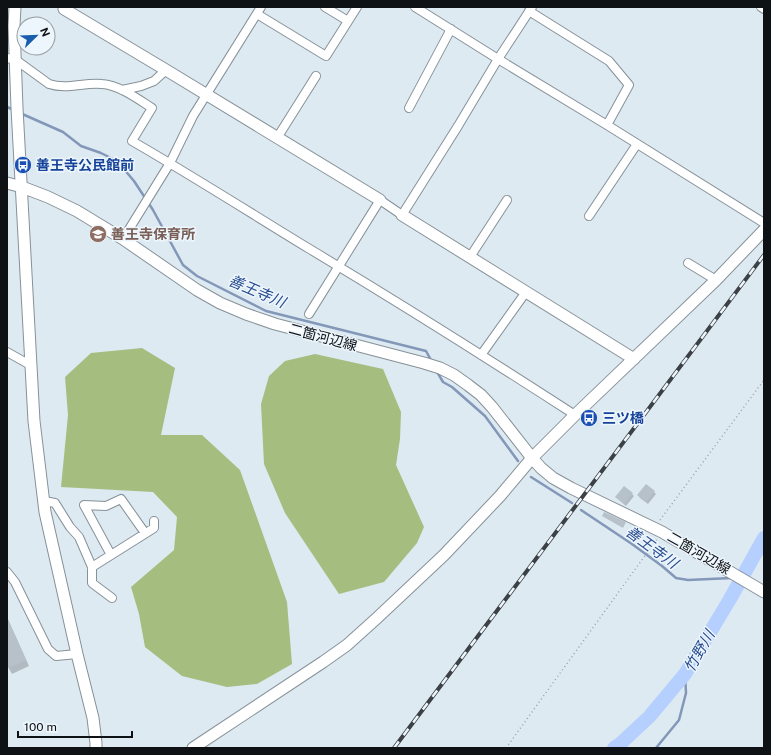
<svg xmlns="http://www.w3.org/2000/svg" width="771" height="755" viewBox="0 0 771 755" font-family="'Public Sans','Noto Sans JP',sans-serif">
	<rect width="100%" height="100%" fill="#deeaf2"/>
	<path fill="#a5bd7f" d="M 142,348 L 175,368 L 161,435 L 202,435 L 240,470 L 287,602 L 292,664 L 257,684 L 227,687 L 182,676 L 145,647 L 139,614 L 131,587 L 174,550 L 177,517 L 153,492 L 61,487 L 68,415 L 65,377 L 91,353 Z
		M 315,354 L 383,369 L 401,412 L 400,439 L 396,465 L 424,527 L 417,543 L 384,582 L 339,594 L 285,513 L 264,464 L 261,404 L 269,376 L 285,361 Z"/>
	<path fill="#0003" d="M 654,492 L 656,494 L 648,504 L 640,498 L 638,495 Z
		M 632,494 L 634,496 L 626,506 L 618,499 Z
		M 7,617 L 29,666 L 12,674 L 7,665 Z"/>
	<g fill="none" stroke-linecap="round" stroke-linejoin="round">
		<path stroke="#8397b8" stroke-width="2.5" d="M 7,107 L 14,110
			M 20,113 L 63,132 L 81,146 L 101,153 L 117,161 L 134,181 L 153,210 L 183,265 L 197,276 L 266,311 L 426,351 L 432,362
			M 436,370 L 443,382 L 452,387 L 485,416 L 518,461
			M 531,477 L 572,503
			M 581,510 L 632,544 L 662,566 L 676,578 L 688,580 L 732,578
			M 656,748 L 679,720 L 686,693 L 685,674"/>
		<path stroke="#b5d0fe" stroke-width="14" d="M 614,748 L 620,744 L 649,717 L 685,674 L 730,599 L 764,538"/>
	</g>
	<path fill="#b7c1c9" d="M 646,484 L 655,491 L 646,502 L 637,495 Z
		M 624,486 L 633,493 L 624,504 L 615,497 Z
		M 604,512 L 626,522 L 623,528 L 602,516 Z
		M 7,617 L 26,660 L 7,668 Z"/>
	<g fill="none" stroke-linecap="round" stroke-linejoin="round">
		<defs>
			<path id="street" d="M 325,7 L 348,21
				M 415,7 L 498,59 L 607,125 L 764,223
				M 761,7 L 764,9
				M 529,11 L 609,61 L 629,85 L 607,125
				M 257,14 L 326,56 L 357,7
				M 7,58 L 16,60 L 49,84 C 67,90 84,82 102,84 C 119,85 138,99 152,108 L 132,141 C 191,175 249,212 308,248 C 398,302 487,358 575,415
				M 122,90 L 141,86 L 154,81 L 166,70
				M 409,108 L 451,29
				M 277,138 L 316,76
				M 589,216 L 637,144
				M 123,239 L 170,163 L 193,116 L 261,7
				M 470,257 L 507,200
				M 688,263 L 716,280
				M 309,314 L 380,200 L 402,215 L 458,126 L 498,59 L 532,7
				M 7,352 L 32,366
				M 481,355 L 526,292
				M 44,501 L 55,503 L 70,527 L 79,537 L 92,567 L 154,528 L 154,521
				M 111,555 L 84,505 L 106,506 L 121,499 L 145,533
				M 92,567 L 92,583 L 112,598
				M 7,572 L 15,582 L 48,649 L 56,656 L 77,654"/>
			<path id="secondary" d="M 15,7 L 14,26 L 17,108 L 34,421 L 45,512 L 77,654 L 93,718 L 96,743 L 96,748
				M 64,9 L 166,70 L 380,200
				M 7,183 L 22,187 L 48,197 L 77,211 L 123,239 L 197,290 L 220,303 L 246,314 L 275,324 L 424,363 L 440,368 L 454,375 L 468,385 L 481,395 L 492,407 L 532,458 L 541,468 L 553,478 L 571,488 L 662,532 L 764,592
				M 402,215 L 634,359
				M 193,748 L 323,662 L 347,645 L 377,618 L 444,555 L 500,496 L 532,458 L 575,415 L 716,280 L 764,230"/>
		</defs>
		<use href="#street" stroke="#869198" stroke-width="10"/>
		<use href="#secondary" stroke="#869198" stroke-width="13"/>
		<path stroke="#99a2a8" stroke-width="1.5" stroke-dasharray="1 3" stroke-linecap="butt" d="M 660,520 L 764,380
			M 506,748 L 657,539"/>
		<use href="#street" stroke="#fff" stroke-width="8"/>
		<use href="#secondary" stroke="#fff" stroke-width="11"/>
		<defs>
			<path id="rail" d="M 394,748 L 764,255"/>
		</defs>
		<use href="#rail" stroke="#3b4145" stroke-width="4"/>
		<use href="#rail" stroke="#eef6fd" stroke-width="2.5" stroke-dasharray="8" stroke-linecap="butt"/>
	</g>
	<defs>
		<symbol id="bus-disc" viewBox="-11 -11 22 22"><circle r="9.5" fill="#1a4fb4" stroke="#eef6fd"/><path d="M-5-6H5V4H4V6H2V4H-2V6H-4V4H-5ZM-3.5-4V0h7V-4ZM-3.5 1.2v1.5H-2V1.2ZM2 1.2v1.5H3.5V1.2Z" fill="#fff"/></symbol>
		<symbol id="school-disc" viewBox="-11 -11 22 22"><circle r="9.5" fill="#8d6e63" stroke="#eef6fd"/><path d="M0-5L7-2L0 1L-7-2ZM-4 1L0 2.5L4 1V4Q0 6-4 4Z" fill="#fff"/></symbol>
	</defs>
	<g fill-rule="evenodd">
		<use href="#bus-disc" x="13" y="155" width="20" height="20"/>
		<use href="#school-disc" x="88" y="224" width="20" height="20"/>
		<use href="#bus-disc" x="579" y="408" width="20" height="20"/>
	</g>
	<g text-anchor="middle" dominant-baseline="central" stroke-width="3" stroke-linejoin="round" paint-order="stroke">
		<g font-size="14" font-weight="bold" fill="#164399" stroke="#eef6fd" text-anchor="start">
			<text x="36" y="165">善王寺公民館前</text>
			<text x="602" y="418">三ツ橋</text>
		</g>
		<g font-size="14" font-weight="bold" fill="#785e54" stroke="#eef6fd" text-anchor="start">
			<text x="111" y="234">善王寺保育所</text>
		</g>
		<g font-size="14" fill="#0e1215" stroke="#eef6fd">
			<text transform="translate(323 337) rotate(15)">二箇河辺線</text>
			<text transform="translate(699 553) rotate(30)">二箇河辺線</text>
		</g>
		<g font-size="15" font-style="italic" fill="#274c8f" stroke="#eef6fd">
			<text transform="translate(257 291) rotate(23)">善王寺川</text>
			<text transform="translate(652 547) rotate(36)">善王寺川</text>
			<text transform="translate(699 651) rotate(-60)">竹野川</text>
		</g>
	</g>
	<rect width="771" height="755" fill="none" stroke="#0e1215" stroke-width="16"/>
	<g transform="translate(36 36) rotate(67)"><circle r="19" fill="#eef6fd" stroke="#949ba0"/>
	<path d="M0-3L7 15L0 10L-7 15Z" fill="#195eae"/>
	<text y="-6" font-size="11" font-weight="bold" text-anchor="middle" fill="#0e1215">N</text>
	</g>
	<path d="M18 731v6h114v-6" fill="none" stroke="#0e1215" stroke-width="2"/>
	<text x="24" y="731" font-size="12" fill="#0e1215" stroke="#eef6fd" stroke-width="3" paint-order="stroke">100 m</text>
</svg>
